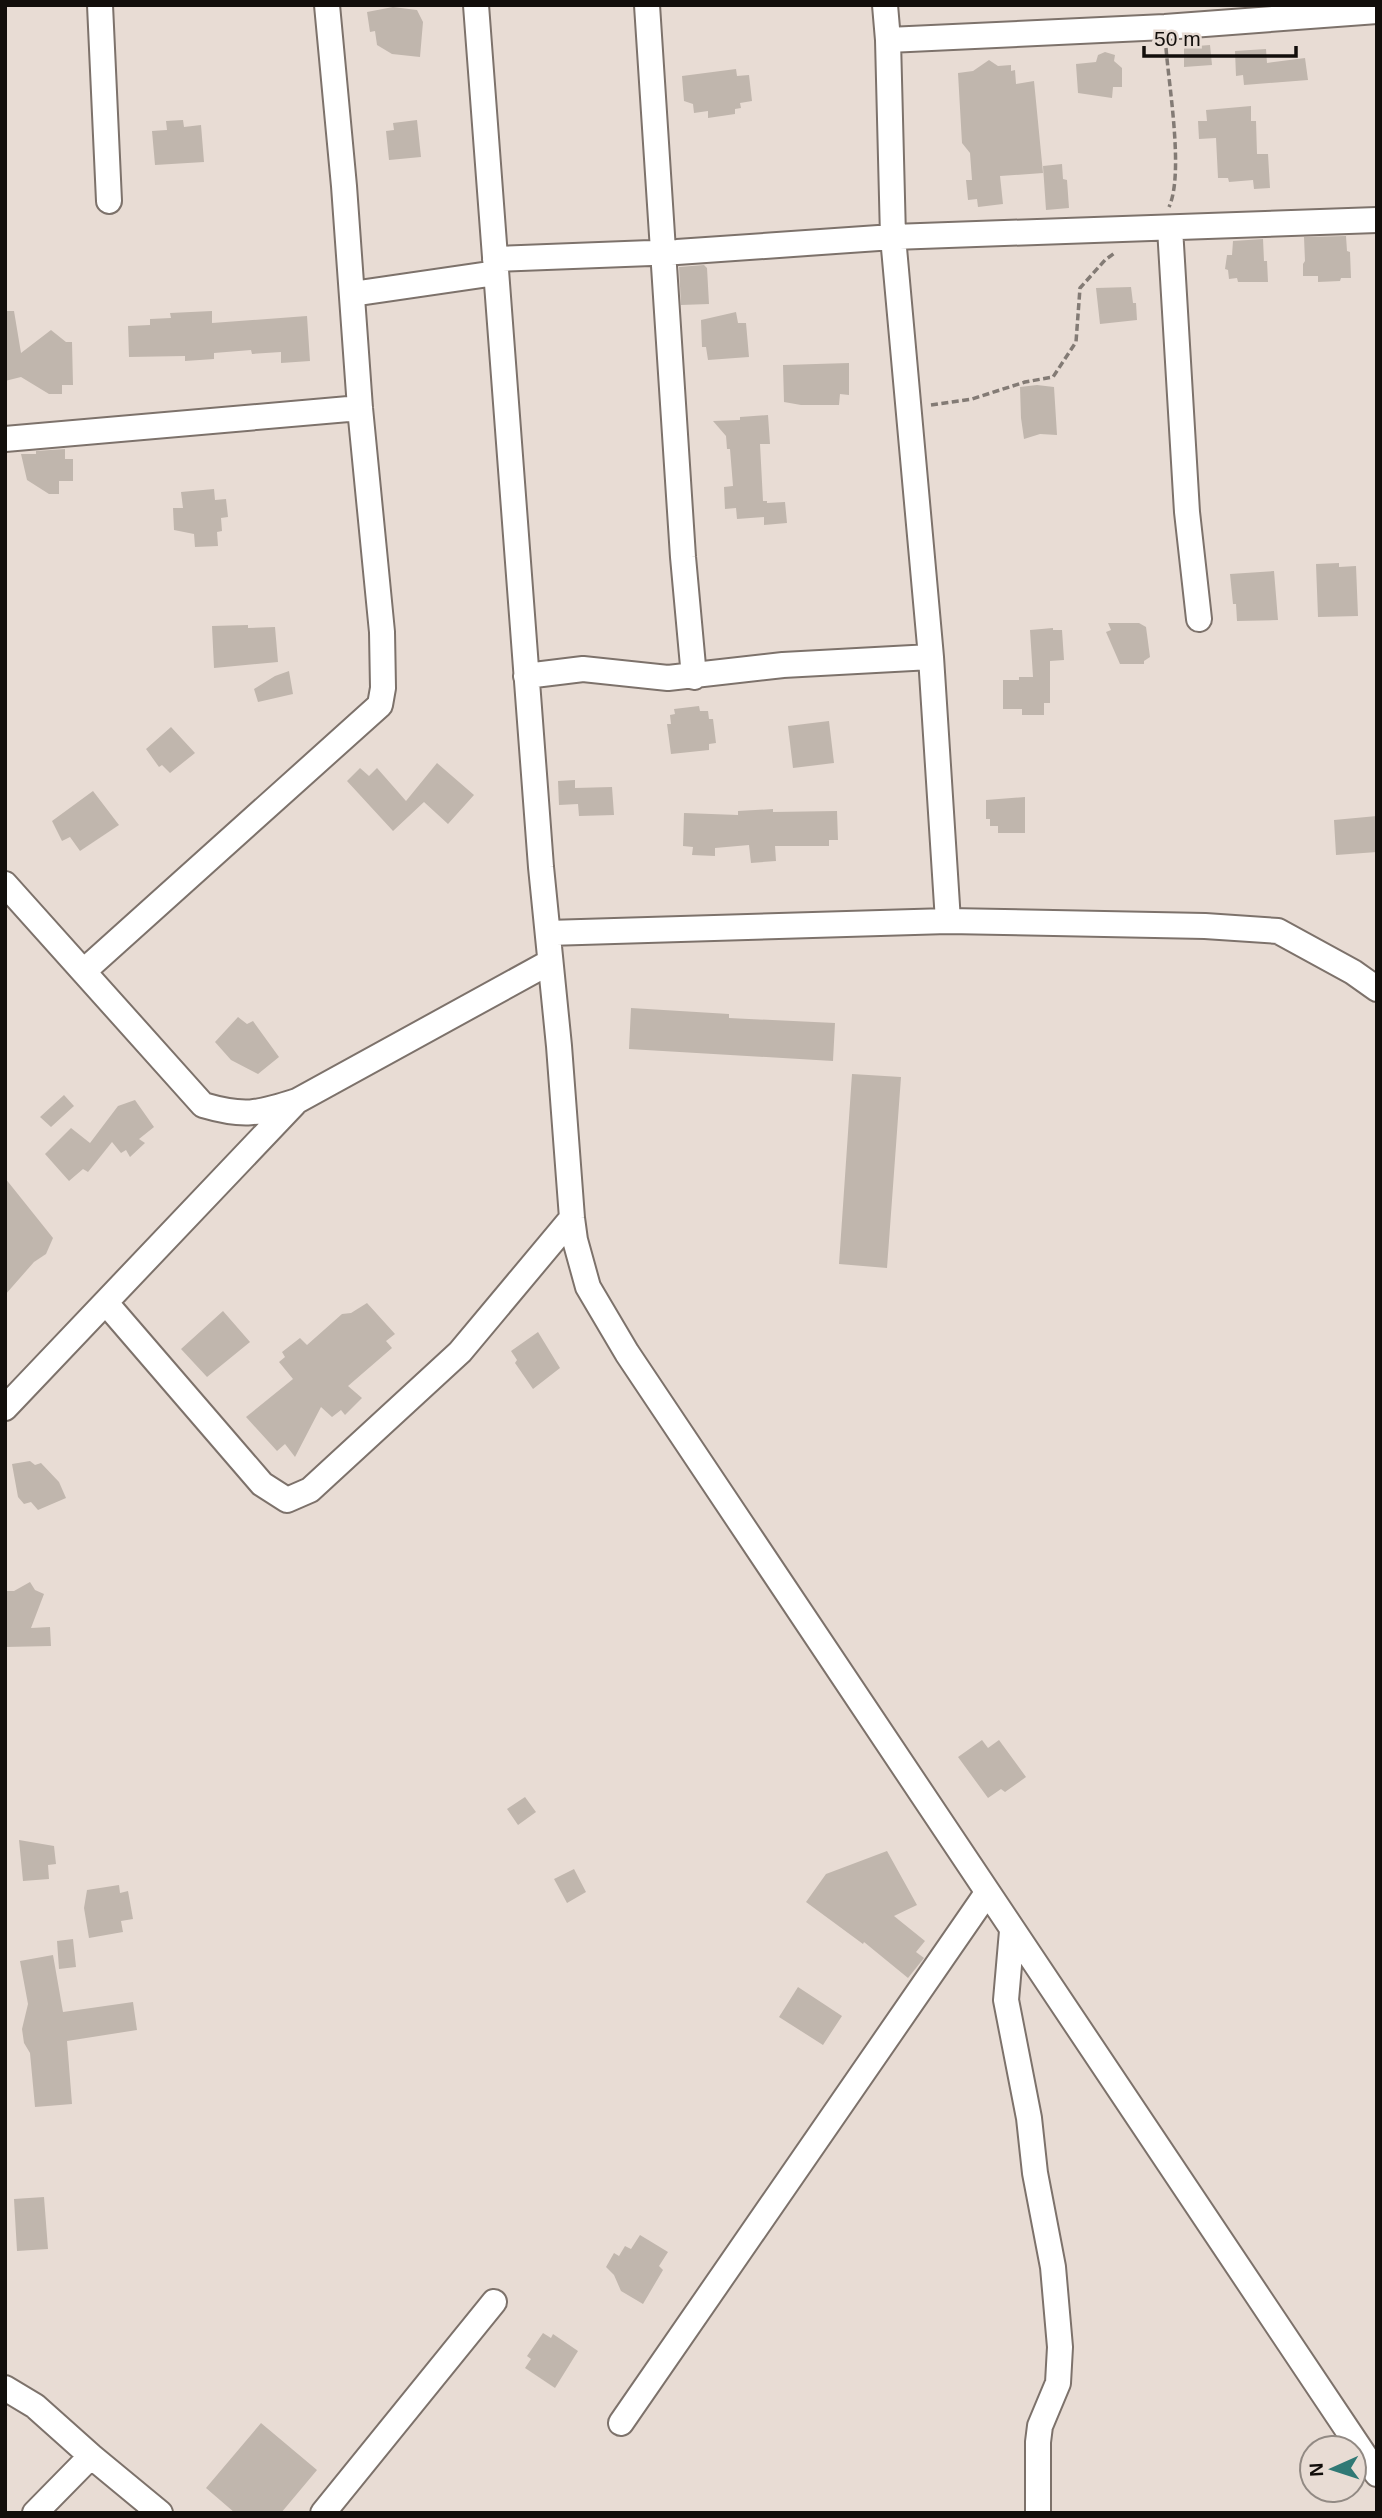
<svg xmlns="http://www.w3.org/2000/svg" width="1382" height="2518" viewBox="0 0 1382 2518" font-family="Helvetica,sans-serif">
	<rect width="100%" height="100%" fill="#e8dcd4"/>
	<path fill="#c0b6ad" d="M 393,7 L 417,10 L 423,22 L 420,57 L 392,54 L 377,45 L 375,31 L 370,32 L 367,12 Z
		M 1210,45 L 1212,65 L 1184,67 L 1184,47 Z
		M 1266,49 L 1267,63 L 1305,58 L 1308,80 L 1244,85 L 1243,75 L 1236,76 L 1235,51 Z
		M 1105,52 L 1115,55 L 1114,61 L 1122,68 L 1122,87 L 1113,87 L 1112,98 L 1078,93 L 1076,64 L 1096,62 L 1098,55 Z
		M 989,60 L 998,66 L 1011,65 L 1011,71 L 1015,70 L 1016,84 L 1034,81 L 1043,173 L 1000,176 L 1003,204 L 978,207 L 977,199 L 968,200 L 966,180 L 972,180 L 970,153 L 962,143 L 958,73 L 973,71 Z
		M 736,69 L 737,76 L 749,75 L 752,101 L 740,103 L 741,108 L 735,109 L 735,114 L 708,118 L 708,111 L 694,113 L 693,104 L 684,101 L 682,76 Z
		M 1251,106 L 1251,121 L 1256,121 L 1257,154 L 1268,154 L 1270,188 L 1254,189 L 1253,180 L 1229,182 L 1228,178 L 1218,178 L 1216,138 L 1199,139 L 1198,121 L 1207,121 L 1206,110 Z
		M 183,120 L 184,127 L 201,125 L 204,162 L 155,165 L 152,131 L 167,130 L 166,121 Z
		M 417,120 L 421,157 L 389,160 L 386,131 L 394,130 L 393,123 Z
		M 1062,164 L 1063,179 L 1067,180 L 1069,208 L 1046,210 L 1043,166 Z
		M 1346,236 L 1347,251 L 1350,252 L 1351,278 L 1341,278 L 1340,281 L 1318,282 L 1318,276 L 1303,276 L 1303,264 L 1305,261 L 1304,237 Z
		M 1263,239 L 1264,261 L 1267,261 L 1268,282 L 1238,282 L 1237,278 L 1229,279 L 1228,270 L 1225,269 L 1227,255 L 1232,255 L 1233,241 Z
		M 704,265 L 707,268 L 709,304 L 681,305 L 679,267 Z
		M 1131,287 L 1133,303 L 1136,303 L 1137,320 L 1100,324 L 1096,288 Z
		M 5,311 L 14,311 L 21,353 L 51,330 L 66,342 L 72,342 L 73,385 L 62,385 L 62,394 L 49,394 L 21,377 L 5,381 Z
		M 212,311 L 212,323 L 307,316 L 310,361 L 281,363 L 281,352 L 252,354 L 251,350 L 214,353 L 214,359 L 185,361 L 185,356 L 129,357 L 128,326 L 150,325 L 150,319 L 171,318 L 170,313 Z
		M 736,312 L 738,323 L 746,323 L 749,357 L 708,360 L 706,347 L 702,347 L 701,320 Z
		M 849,363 L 849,395 L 840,394 L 839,405 L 801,405 L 784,402 L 783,365 Z
		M 1037,385 L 1054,387 L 1057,435 L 1040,434 L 1024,439 L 1021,418 L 1020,387 Z
		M 768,415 L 770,444 L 760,444 L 763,501 L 767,501 L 767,503 L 785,502 L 787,523 L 764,525 L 764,517 L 737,519 L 736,508 L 725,509 L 724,487 L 733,486 L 730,449 L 727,449 L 726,436 L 713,421 L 740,420 L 740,417 Z
		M 65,449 L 65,459 L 73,459 L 73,481 L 59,481 L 59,494 L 49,494 L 27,480 L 21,454 L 36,454 L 36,451 Z
		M 214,489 L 215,500 L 226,499 L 228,517 L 221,518 L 222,531 L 217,532 L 218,546 L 195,547 L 194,534 L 174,530 L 173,508 L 183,508 L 181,492 Z
		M 1339,563 L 1339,567 L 1356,566 L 1358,616 L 1318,617 L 1316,564 Z
		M 1274,571 L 1278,620 L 1237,621 L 1236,604 L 1233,604 L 1230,574 Z
		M 1108,623 L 1139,623 L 1146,627 L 1150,657 L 1144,661 L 1144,664 L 1120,664 L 1106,632 L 1111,630 Z
		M 248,625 L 248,628 L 275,627 L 278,662 L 214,668 L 212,626 Z
		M 1053,628 L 1053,630 L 1062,630 L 1064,660 L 1050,661 L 1050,703 L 1044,703 L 1044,715 L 1022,715 L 1022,709 L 1003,709 L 1003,680 L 1019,680 L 1019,677 L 1033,677 L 1030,630 Z
		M 289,671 L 293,694 L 258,702 L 254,689 L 275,676 Z
		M 699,706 L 700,711 L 708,711 L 709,719 L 713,719 L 716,743 L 709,744 L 709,750 L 671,754 L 667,724 L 671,724 L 670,715 L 675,714 L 674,709 Z
		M 829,721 L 834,763 L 793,768 L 788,726 Z
		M 171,727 L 195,753 L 170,773 L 162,765 L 159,767 L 146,749 Z
		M 437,763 L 474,795 L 448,824 L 424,802 L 393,831 L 347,781 L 360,768 L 369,776 L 377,768 L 406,801 Z
		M 575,780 L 575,788 L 612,787 L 614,815 L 579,816 L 578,804 L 559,805 L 558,781 Z
		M 93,791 L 119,825 L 80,851 L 70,837 L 62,841 L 52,821 Z
		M 1025,797 L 1025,833 L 998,833 L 998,826 L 990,826 L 990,819 L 986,819 L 986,800 Z
		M 773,809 L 773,812 L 837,811 L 838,840 L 829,840 L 829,846 L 775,846 L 776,861 L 751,863 L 749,845 L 715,848 L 715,856 L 692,855 L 693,847 L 683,846 L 684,813 L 738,815 L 738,811 Z
		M 1377,816 L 1377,852 L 1336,855 L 1334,820 Z
		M 631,1008 L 729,1014 L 729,1018 L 835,1023 L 833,1061 L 629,1049 Z
		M 238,1017 L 247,1024 L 253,1021 L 279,1057 L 258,1074 L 231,1060 L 215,1042 Z
		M 852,1074 L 901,1077 L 887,1268 L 839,1264 Z
		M 64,1095 L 74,1106 L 51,1127 L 40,1117 Z
		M 135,1100 L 154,1127 L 139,1139 L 145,1143 L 130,1157 L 126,1150 L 121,1153 L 112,1142 L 88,1172 L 83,1169 L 69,1181 L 45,1154 L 71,1128 L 90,1143 L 118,1106 Z
		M 5,1178 L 53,1238 L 46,1254 L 34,1262 L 5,1295 Z
		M 367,1303 L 395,1334 L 386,1341 L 392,1348 L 348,1386 L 362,1398 L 345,1415 L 341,1410 L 332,1417 L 321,1407 L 295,1457 L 285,1444 L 277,1451 L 246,1417 L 293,1379 L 279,1362 L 285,1357 L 282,1352 L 300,1338 L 307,1345 L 342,1314 L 351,1313 Z
		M 223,1311 L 250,1342 L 207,1377 L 181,1349 Z
		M 538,1332 L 560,1368 L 533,1389 L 515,1363 L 517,1360 L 511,1351 Z
		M 30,1461 L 35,1465 L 41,1463 L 59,1482 L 66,1498 L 38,1510 L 31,1502 L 24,1504 L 18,1497 L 12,1464 Z
		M 30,1582 L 35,1590 L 44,1594 L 31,1628 L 50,1627 L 51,1646 L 5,1647 L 5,1591 L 14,1591 Z
		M 982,1740 L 988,1748 L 999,1740 L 1026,1777 L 1005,1792 L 1001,1789 L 988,1798 L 958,1757 Z
		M 525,1797 L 536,1812 L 518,1825 L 507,1809 Z
		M 19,1840 L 54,1846 L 56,1864 L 48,1865 L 49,1879 L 23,1881 Z
		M 887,1851 L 917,1905 L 894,1916 L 925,1941 L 916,1952 L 924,1958 L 908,1978 L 864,1942 L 863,1944 L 806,1902 L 826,1874 Z
		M 574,1869 L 586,1892 L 567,1903 L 554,1879 Z
		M 119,1885 L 120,1893 L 128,1891 L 133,1919 L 121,1921 L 123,1932 L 89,1938 L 84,1908 L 87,1890 Z
		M 73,1939 L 76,1967 L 59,1969 L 57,1941 Z
		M 53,1955 L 63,2012 L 133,2002 L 137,2030 L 67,2041 L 72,2104 L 35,2107 L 30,2053 L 24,2043 L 22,2029 L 28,2004 L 20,1961 Z
		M 798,1987 L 842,2016 L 823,2045 L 779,2017 Z
		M 44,2197 L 48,2249 L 17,2251 L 14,2199 Z
		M 640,2235 L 668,2252 L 659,2266 L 663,2270 L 643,2304 L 621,2291 L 614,2275 L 606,2267 L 614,2253 L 619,2256 L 625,2246 L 631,2249 Z
		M 543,2333 L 551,2338 L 553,2334 L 578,2351 L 555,2388 L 525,2368 L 531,2359 L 527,2356 Z
		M 261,2423 L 317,2470 L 281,2513 L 235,2513 L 206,2488 Z"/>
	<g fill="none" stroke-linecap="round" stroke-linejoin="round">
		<defs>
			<path id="minor" d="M 100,5 L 109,201
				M 476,5 L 541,867 L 559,1046 L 572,1218 L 575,1240 L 588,1287 L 627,1353 L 1377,2474
				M 647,5 L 683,557 L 694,677
				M 885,5 L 888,40 L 893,237 L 931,657 L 948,921
				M 888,40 L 1165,27 L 1377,11
				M 1170,228 L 1187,512 L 1199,619
				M 495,259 L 677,252 L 893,237 L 1377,220
				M 352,294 L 496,273
				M 5,439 L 360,408
				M 526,676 L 583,669 L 668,678 L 783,665 L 931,657
				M 5,884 L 203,1105 C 244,1117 257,1114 297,1101 L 550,962
				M 548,933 L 948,921 L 1205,926 L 1278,931 L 1353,972 L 1377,989
				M 84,971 L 380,705 L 383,688 L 382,632 L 360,408 L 344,186 L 327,5
				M 106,1303 L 262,1484 L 287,1500 L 310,1490 L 460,1352 L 572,1218
				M 5,1408 L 294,1104
				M 1012,1931 L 1006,2000 L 1029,2118 L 1035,2173 L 1053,2267 L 1060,2347 L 1058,2383 L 1040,2426 L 1038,2442 L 1038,2513
				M 5,2388 L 35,2406 L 91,2456 L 160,2513
				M 621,2423 L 987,1893
				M 35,2513 L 91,2456
				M 323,2513 L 494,2302"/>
		</defs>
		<use href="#minor" stroke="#7d726b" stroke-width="28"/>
		<path stroke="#837b75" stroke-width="3.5" stroke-dasharray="7 3.5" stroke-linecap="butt" d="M 1166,48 C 1169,87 1184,174 1169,207
			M 931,405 L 972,399 L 1025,382 L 1053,377 L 1076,342 L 1080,288 L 1105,260 L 1116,252"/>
		<use href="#minor" stroke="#fff" stroke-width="24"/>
	</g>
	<rect width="1382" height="2518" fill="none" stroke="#120e0b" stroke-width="14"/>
	<g transform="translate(1333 2469) rotate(267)"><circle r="33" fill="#e8dcd4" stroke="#928a84" stroke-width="2"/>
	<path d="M0-5L12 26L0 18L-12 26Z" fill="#307975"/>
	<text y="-10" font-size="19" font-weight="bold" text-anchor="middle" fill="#120e0b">N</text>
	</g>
	<path d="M1144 46v10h152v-10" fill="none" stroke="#120e0b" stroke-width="3.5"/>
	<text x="1154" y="46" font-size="21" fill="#120e0b" stroke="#e8dcd4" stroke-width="5" paint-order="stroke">50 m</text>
</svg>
